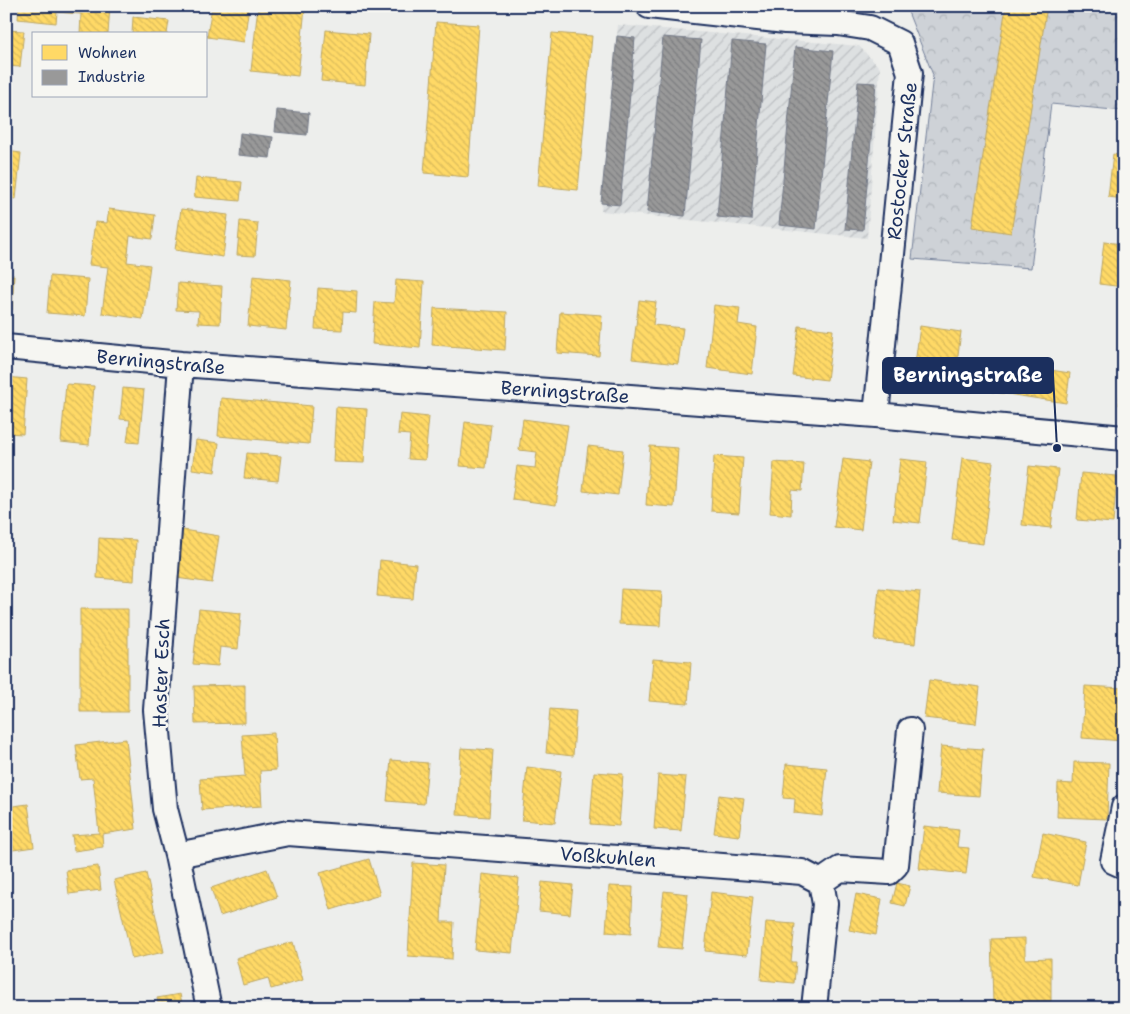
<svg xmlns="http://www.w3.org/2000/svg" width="1130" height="1014" viewBox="0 0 1130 1014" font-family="'Shantell Sans',sans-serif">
	<defs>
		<pattern id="industrial-furrows" width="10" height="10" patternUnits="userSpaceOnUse" patternTransform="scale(1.25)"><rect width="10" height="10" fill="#dde0e1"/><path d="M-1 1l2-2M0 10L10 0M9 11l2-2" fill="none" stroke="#bdc0c3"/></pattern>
		<pattern id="forest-crowns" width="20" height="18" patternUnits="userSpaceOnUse" patternTransform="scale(1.25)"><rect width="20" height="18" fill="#ced2d7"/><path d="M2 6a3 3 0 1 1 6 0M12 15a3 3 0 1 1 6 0" fill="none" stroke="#b0b5bb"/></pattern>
		<pattern id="homes-back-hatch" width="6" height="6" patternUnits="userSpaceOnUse" patternTransform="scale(1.25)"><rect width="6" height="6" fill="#ffd966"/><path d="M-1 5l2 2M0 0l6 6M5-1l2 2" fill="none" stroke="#dabb5b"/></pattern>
		<pattern id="industry-back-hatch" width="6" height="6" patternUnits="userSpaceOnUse" patternTransform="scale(1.25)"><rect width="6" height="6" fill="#999"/><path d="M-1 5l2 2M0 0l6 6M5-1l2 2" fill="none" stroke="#7c7d80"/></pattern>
	</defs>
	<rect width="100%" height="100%" fill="#edeeec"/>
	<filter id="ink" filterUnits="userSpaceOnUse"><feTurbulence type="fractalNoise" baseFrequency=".02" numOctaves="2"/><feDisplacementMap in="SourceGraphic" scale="10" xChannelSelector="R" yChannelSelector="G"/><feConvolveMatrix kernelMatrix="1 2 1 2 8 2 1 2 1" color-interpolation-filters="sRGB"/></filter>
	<g filter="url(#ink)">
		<path fill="url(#industrial-furrows)" d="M 618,25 L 859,46 L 880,68 L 867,238 L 601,211 Z"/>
		<path fill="url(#forest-crowns)" stroke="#74809a" d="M 903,6 L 1124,6 L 1124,111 L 1051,104 L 1031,268 L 912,259 L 933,75 L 906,7 Z"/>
		<path fill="url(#homes-back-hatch)" stroke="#bba664" d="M 19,6 L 110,6 L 108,34 L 80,34 L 81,14 L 57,12 L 56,23 L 18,19 Z
			M 212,6 L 249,6 L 244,42 L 207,37 Z
			M 258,6 L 283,6 L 305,8 L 298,76 L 251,71 Z
			M 1006,6 L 1047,6 L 1011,233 L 972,227 Z
			M 133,17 L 169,21 L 167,34 L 132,34 Z
			M 436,22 L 479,25 L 468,177 L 424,173 Z
			M 6,30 L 24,31 L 20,67 L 6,66 Z
			M 326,30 L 369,34 L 365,85 L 321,81 Z
			M 552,33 L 592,36 L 578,190 L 538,186 Z
			M 6,151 L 21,153 L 16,199 L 6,198 Z
			M 1113,154 L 1124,156 L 1124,199 L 1108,197 Z
			M 196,178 L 242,182 L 240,201 L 194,197 Z
			M 109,209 L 155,215 L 152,239 L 130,236 L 127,262 L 150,265 L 143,319 L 102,313 L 108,267 L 89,265 L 95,222 L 107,223 Z
			M 181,209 L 228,215 L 223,257 L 175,250 Z
			M 240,221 L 258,223 L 255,256 L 237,255 Z
			M 1104,242 L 1124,244 L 1124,287 L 1099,284 Z
			M 6,275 L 14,275 L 12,310 L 6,310 Z
			M 50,276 L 88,279 L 85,316 L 47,313 Z
			M 253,276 L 291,280 L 286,330 L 248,326 Z
			M 396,280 L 424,282 L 420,348 L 372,344 L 375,302 L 394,303 Z
			M 178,283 L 222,286 L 220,324 L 198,323 L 199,311 L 176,310 Z
			M 318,288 L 357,291 L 356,313 L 343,312 L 342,330 L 315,329 Z
			M 639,300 L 656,302 L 653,325 L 683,328 L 678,364 L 632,359 Z
			M 714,305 L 740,308 L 738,324 L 757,327 L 752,374 L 707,368 Z
			M 434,308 L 507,312 L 505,350 L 432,345 Z
			M 560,312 L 602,315 L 599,356 L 557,353 Z
			M 799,326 L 833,330 L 827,380 L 793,376 Z
			M 920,326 L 961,332 L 953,392 L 912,387 Z
			M 985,360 L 1070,373 L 1066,403 L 981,390 Z
			M 1124,361 L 1124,405 L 1119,405 Z
			M 6,377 L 27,379 L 23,434 L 6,433 Z
			M 66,384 L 94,386 L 89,445 L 61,442 Z
			M 123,388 L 144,390 L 139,443 L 127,442 L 130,420 L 120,419 Z
			M 221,398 L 312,406 L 309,444 L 218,436 Z
			M 336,407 L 367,409 L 364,463 L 333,462 Z
			M 400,414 L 429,417 L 425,460 L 408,459 L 410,435 L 398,434 Z
			M 523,419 L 568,425 L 556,505 L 512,499 L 517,466 L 535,468 L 537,452 L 519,450 Z
			M 465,422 L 491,425 L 486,468 L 460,466 Z
			M 196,440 L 219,443 L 215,472 L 192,469 Z
			M 588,446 L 623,450 L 618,495 L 583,491 Z
			M 650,446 L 678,448 L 674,507 L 646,505 Z
			M 247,453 L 281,456 L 278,481 L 244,478 Z
			M 714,456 L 743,458 L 739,513 L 711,511 Z
			M 962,458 L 993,462 L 983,544 L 952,540 Z
			M 843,459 L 869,462 L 861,530 L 834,527 Z
			M 900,459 L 927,462 L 920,523 L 893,520 Z
			M 774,462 L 804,464 L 802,491 L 792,490 L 791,515 L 770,513 Z
			M 1029,466 L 1058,469 L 1051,528 L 1022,525 Z
			M 1081,473 L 1117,476 L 1113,523 L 1077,520 Z
			M 183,530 L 219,536 L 212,583 L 176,578 Z
			M 99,538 L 136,540 L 134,581 L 97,578 Z
			M 380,560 L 416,564 L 413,599 L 377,596 Z
			M 879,588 L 920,592 L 915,644 L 874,640 Z
			M 621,589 L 662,591 L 660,626 L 619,624 Z
			M 80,609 L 128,609 L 128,712 L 80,712 Z
			M 199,609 L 241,613 L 238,649 L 220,647 L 218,666 L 193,664 Z
			M 653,659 L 691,662 L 688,704 L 649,701 Z
			M 929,680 L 980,687 L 976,724 L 924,718 Z
			M 245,685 L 245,723 L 195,724 L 194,686 Z
			M 1085,686 L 1124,688 L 1124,741 L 1082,738 Z
			M 550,709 L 576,711 L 573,756 L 546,753 Z
			M 274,733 L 276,770 L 260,771 L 262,806 L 202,810 L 200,779 L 245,776 L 242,735 Z
			M 126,739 L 136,829 L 102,834 L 103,847 L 74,851 L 72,835 L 99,833 L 93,778 L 80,779 L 76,745 Z
			M 941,746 L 983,749 L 979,796 L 937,793 Z
			M 461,748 L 493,750 L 489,817 L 457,815 Z
			M 391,760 L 428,763 L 424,804 L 387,801 Z
			M 1074,762 L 1109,763 L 1107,819 L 1057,817 L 1058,783 L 1073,784 Z
			M 786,764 L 827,768 L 822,816 L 794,813 L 795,799 L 783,798 Z
			M 527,767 L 561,771 L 555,823 L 522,820 Z
			M 594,772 L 623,774 L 619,826 L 590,824 Z
			M 658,775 L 686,777 L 681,831 L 654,829 Z
			M 719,795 L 744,798 L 739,836 L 714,833 Z
			M 28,804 L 34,847 L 6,851 L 6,807 Z
			M 924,826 L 959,830 L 957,847 L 969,848 L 966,874 L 919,869 Z
			M 1043,833 L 1086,842 L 1078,885 L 1034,877 Z
			M 369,859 L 380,895 L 331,910 L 320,873 Z
			M 413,863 L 444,865 L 441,922 L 454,922 L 452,959 L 408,956 Z
			M 98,866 L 101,890 L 69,894 L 66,870 Z
			M 267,869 L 277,897 L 220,916 L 211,888 Z
			M 146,873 L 164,952 L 132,959 L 114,880 Z
			M 482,874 L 519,878 L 512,953 L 475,950 Z
			M 542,882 L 573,885 L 570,914 L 539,911 Z
			M 897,883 L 910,886 L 905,906 L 892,903 Z
			M 609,886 L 633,887 L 631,934 L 606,932 Z
			M 664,891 L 688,894 L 682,949 L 658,947 Z
			M 711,892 L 753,897 L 747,955 L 705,951 Z
			M 856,894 L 882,899 L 876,935 L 849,930 Z
			M 766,922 L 795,924 L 791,962 L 796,962 L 794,983 L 761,980 Z
			M 1025,938 L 1025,959 L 1051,958 L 1051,1001 L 993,1002 L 991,939 Z
			M 293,942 L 303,980 L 271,989 L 268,978 L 243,985 L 236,958 Z
			M 180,994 L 183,1008 L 159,1008 L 157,998 Z
			M 838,1005 L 864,1008 L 837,1008 Z"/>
		<path fill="url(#industry-back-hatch)" stroke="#737987" d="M 617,36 L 635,38 L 620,205 L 601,203 Z
			M 663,37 L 701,40 L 685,216 L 647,212 Z
			M 732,41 L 766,44 L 751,220 L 717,217 Z
			M 795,47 L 833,51 L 816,229 L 779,225 Z
			M 858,82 L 876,83 L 863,230 L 845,229 Z
			M 277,110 L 309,113 L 307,135 L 275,132 Z
			M 240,133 L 273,137 L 270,158 L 238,155 Z"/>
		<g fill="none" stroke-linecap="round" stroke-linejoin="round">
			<defs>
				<path id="street" d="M 649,6 L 785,21 L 838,23 L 870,28 L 900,43 L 910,73 L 876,415
					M 6,347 L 181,364 L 876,415 L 1124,438
					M 181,364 L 156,710 L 165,809 L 177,855 L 209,1008
					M 1124,807 L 1113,861 L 1124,866
					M 177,855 L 288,833 L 802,872 L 821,882 L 840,869 L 889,872 L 896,865 L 910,730
					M 814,1008 L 825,904 L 821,882"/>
			</defs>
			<use href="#street" stroke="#1b2f5e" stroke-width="28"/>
			<use href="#street" stroke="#f6f6f2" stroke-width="24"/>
		</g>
	</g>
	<g text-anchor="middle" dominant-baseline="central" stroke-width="5" stroke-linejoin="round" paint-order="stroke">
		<g font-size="19" fill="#1b2f5e" stroke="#f6f6f2">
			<text transform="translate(902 161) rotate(-84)">Rostocker Straße</text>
			<text transform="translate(161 362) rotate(5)">Berningstraße</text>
			<text transform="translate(565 392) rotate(4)">Berningstraße</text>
			<text transform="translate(161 673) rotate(-88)">Haster Esch</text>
			<text transform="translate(608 857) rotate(4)">Voßkuhlen</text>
		</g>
	</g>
	<path fill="none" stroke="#1b2f5e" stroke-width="2" d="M1057 448L1053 375"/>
	<circle fill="#1b2f5e" stroke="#f6f6f2" stroke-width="2" cx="1057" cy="448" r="5"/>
	<rect fill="#1b2f5e" stroke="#1b2f5e" stroke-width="2" x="883" y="358" width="170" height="35" rx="5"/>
	<g font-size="20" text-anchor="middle" font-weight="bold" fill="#fff">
		<text x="968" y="382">Berningstraße</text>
	</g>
	<rect width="1130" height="1014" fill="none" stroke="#f6f6f2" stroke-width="25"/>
	<rect x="12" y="12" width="1105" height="989" fill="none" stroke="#1b2f5e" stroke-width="2" filter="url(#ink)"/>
	<rect x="32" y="32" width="175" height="65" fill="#f6f6f2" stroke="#9ea6b7"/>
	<rect x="42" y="45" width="25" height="15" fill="#ffd966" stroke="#9ea6b7"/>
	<text x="78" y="58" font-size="15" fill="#1b2f5e">Wohnen</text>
	<rect x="42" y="70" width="25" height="15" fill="#999999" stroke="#9ea6b7"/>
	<text x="78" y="82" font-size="15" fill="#1b2f5e">Industrie</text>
</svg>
